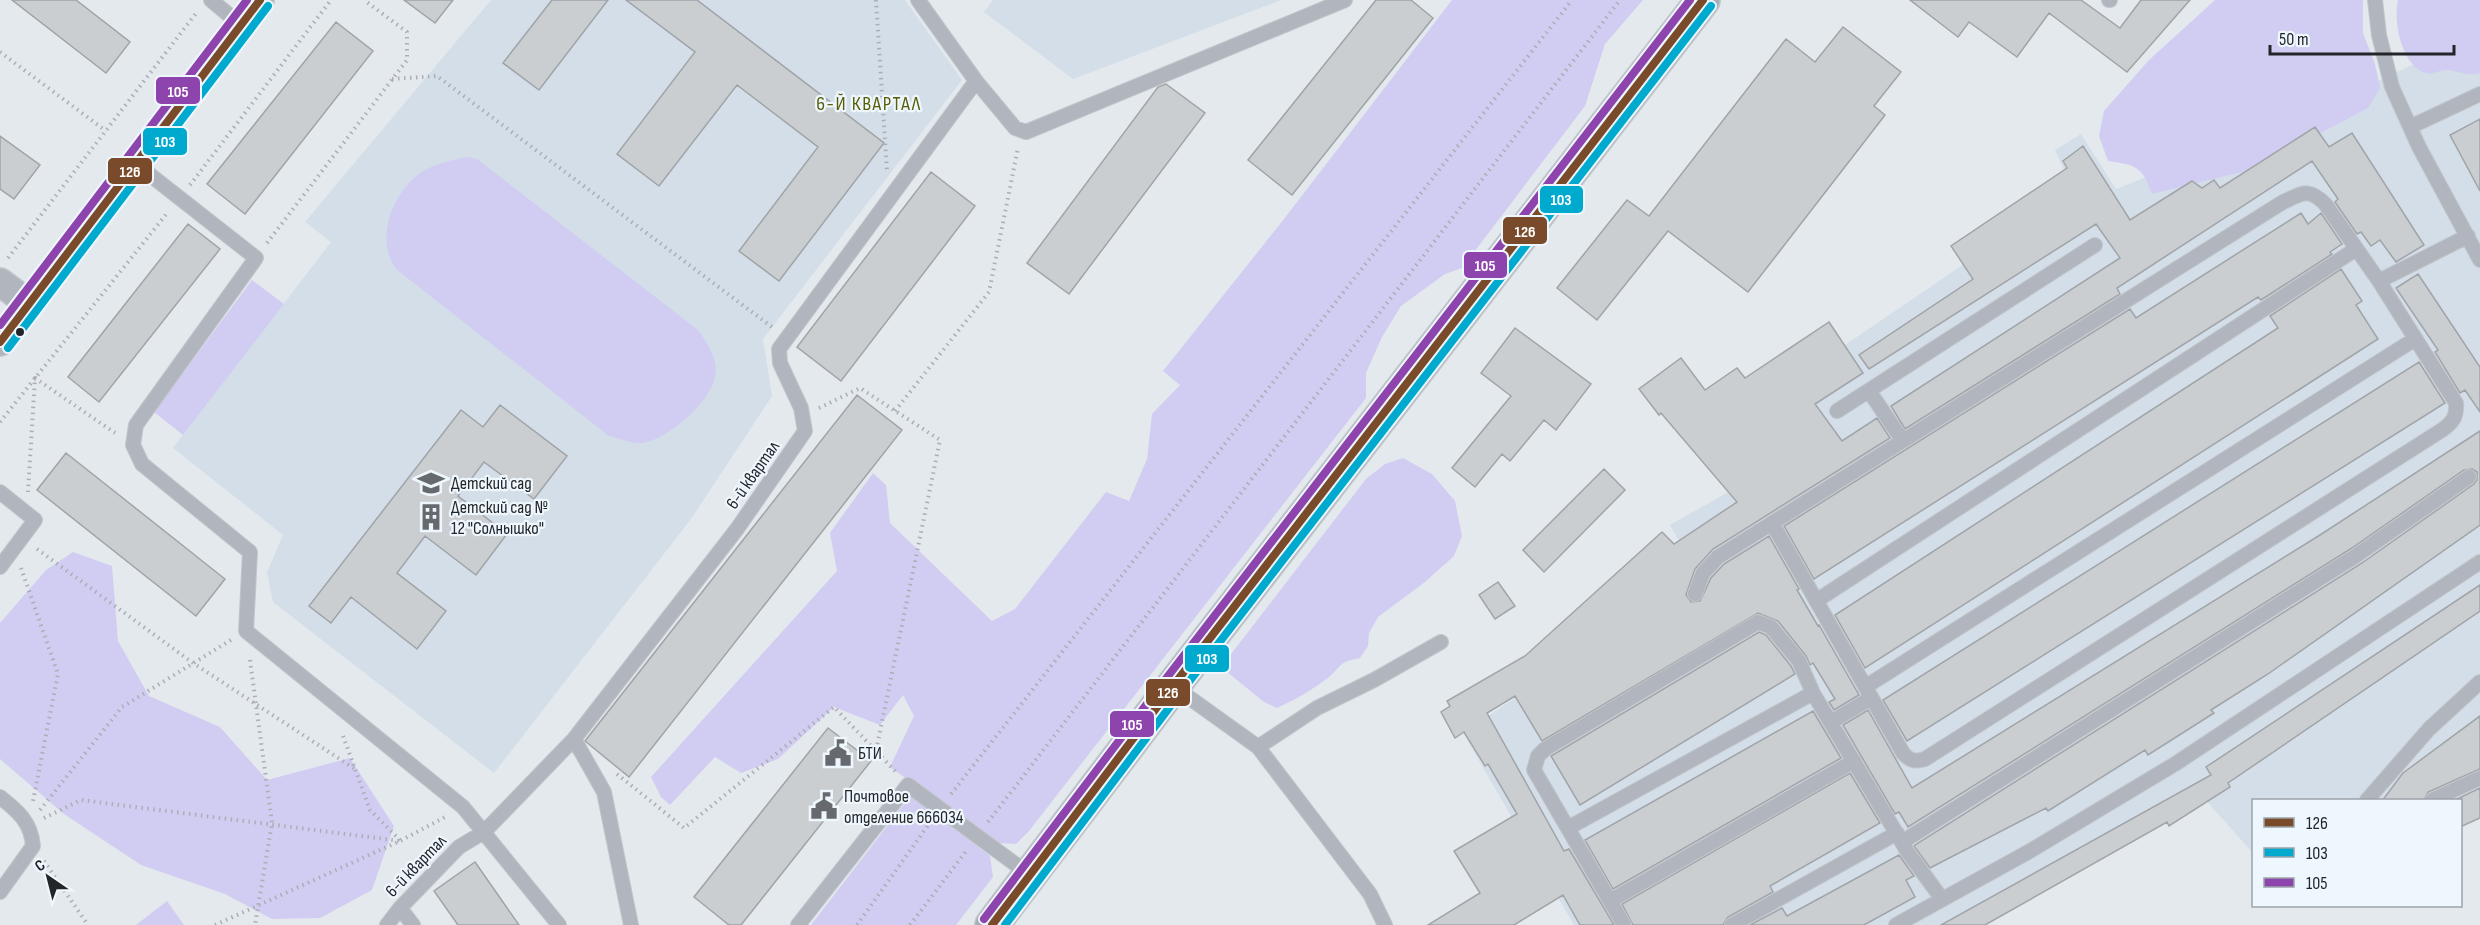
<svg xmlns="http://www.w3.org/2000/svg" width="2480" height="925" viewBox="0 0 2480 925" font-family="'Sofia Sans Condensed',sans-serif">
	<rect width="100%" height="100%" fill="#e4e9ee"/>
	<path fill="#d3dee8" d="M 491,0 L 905,0 L 962,80 L 763,339 L 772,396 L 691,519 L 494,773 L 273,602 L 267,572 L 283,535 L 173,448 L 331,242 L 305,222 Z
		M 993,0 L 1281,0 L 1073,79 L 984,12 Z
		M 2480,33 L 2480,807 L 2460,800 L 2254,800 L 2253,853 L 2201,795 L 1963,925 L 1574,925 L 1463,733 L 1698,574 L 1670,525 L 1808,447 L 1773,394 L 2073,190 L 2055,150 L 2081,134 L 2116,189 L 2314,111 Z"/>
	<path fill="#d1cdf2" d="M 1452,0 L 1643,0 L 1605,44 L 1585,106 L 1462,268 L 1445,274 L 1401,306 L 1382,337 L 1366,373 L 1366,398 L 1029,831 L 1016,844 L 998,843 L 890,767 L 914,716 L 903,695 L 880,725 L 834,707 L 778,759 L 741,773 L 715,757 L 670,805 L 661,797 L 651,777 L 837,571 L 830,533 L 873,473 L 886,485 L 890,523 L 992,621 L 1015,609 L 1106,492 L 1129,501 L 1147,459 L 1152,414 L 1180,385 L 1163,371 L 1284,219 Z
		M 2215,0 L 2363,0 L 2363,33 L 2375,64 L 2380,88 L 2368,108 L 2250,170 L 2152,194 C 2142,166 2136,165 2108,161 L 2099,136 L 2104,111 L 2149,60 Z
		M 2398,0 L 2480,0 L 2480,73 C 2468,76 2460,72 2448,70 C 2441,69 2433,75 2426,73 C 2401,66 2393,20 2398,0 Z
		M 466,157 L 477,159 L 698,330 C 707,343 719,360 715,377 C 710,402 667,441 641,443 C 632,444 619,438 609,436 L 396,269 C 376,240 390,200 415,177 C 428,165 449,161 466,157 Z
		M 252,280 L 284,304 L 183,435 L 154,412 Z
		M 1403,458 L 1432,474 L 1455,501 L 1462,536 L 1454,556 L 1425,582 L 1378,617 L 1369,633 L 1368,646 L 1360,658 C 1338,662 1343,665 1328,678 C 1313,689 1295,700 1277,708 L 1264,702 L 1221,667 L 1366,479 L 1385,464 Z
		M 73,552 L 112,566 L 118,641 L 149,696 L 220,727 L 267,780 L 350,758 L 394,826 L 372,890 L 320,918 L 272,919 L 225,894 L 141,865 L 64,814 L 0,759 L 0,623 L 46,570 Z
		M 911,795 L 990,856 L 993,877 L 956,925 L 811,925 Z
		M 167,901 L 184,925 L 136,925 Z"/>
	<path fill="#caced1" stroke="#a0a4a8" stroke-width="1.5" d="M 12,0 L 76,0 L 130,42 L 106,73 Z
		M 404,0 L 453,0 L 435,23 Z
		M 552,0 L 608,0 L 539,90 L 503,63 Z
		M 626,0 L 697,0 L 884,143 L 779,281 L 739,251 L 818,147 L 737,85 L 659,186 L 617,154 L 695,52 Z
		M 1376,0 L 1411,0 L 1433,18 L 1292,195 L 1248,160 Z
		M 1910,0 L 2081,0 L 2120,28 L 2141,0 L 2190,0 L 2127,72 L 2049,13 L 2017,57 L 1969,22 L 1958,37 Z
		M 336,22 L 373,51 L 245,214 L 207,184 Z
		M 1843,27 L 1901,72 L 1874,106 L 1885,115 L 1748,292 L 1668,231 L 1597,320 L 1557,288 L 1627,200 L 1649,216 L 1786,39 L 1815,62 Z
		M 1166,84 L 1205,113 L 1069,294 L 1027,263 L 1158,87 Z
		M 2480,119 L 2480,191 L 2450,135 Z
		M 2315,127 L 2329,147 L 2352,133 L 2424,245 L 2396,262 L 2380,240 L 2371,246 L 2361,232 L 2357,234 L 2335,202 L 2338,199 L 2312,161 L 2117,288 L 2120,294 L 1905,429 L 1891,406 L 2120,258 L 2096,224 L 1869,369 L 1859,355 L 1973,279 L 1951,246 L 2067,168 L 2063,161 L 2083,146 L 2130,220 L 2192,181 L 2202,188 L 2214,180 L 2220,188 Z
		M 0,136 L 40,165 L 14,199 L 0,189 Z
		M 931,172 L 975,206 L 841,381 L 797,347 Z
		M 2301,213 L 2308,224 L 2321,213 L 2342,244 L 2330,252 L 2332,254 L 2261,300 L 2258,297 L 1814,579 L 1784,526 L 2130,309 L 2136,318 Z
		M 188,224 L 220,249 L 99,402 L 68,377 Z
		M 2341,269 L 2362,301 L 2356,305 L 2378,339 L 1865,668 L 1835,615 L 2278,328 L 2270,316 Z
		M 2418,274 L 2480,367 L 2480,412 L 2465,390 L 2460,393 L 2435,352 L 2438,350 L 2396,288 Z
		M 1829,322 L 1863,373 L 1815,404 L 1842,441 L 1877,418 L 1890,438 L 1713,549 L 1695,569 L 1686,595 L 1691,602 L 1700,601 L 1711,578 L 1724,564 L 1769,536 L 1799,589 L 1797,590 L 1818,626 L 1819,625 L 1859,695 L 1834,710 L 1829,702 L 1835,699 L 1813,663 L 1810,665 L 1806,656 L 1778,621 L 1758,613 L 1542,741 L 1515,696 L 1487,713 L 1564,851 L 1569,849 L 1614,925 L 1580,925 L 1563,895 L 1514,925 L 1428,925 L 1480,893 L 1454,851 L 1517,814 L 1488,764 L 1485,766 L 1464,732 L 1455,738 L 1441,712 L 1450,706 L 1447,701 L 1525,656 L 1662,532 L 1674,544 L 1737,502 L 1661,413 L 1659,415 L 1639,389 L 1681,358 L 1705,390 L 1737,368 L 1745,378 Z
		M 1515,328 L 1591,384 L 1556,430 L 1544,420 L 1510,461 L 1502,454 L 1475,487 L 1452,468 L 1511,396 L 1481,373 Z
		M 2419,362 L 2445,403 L 1907,741 L 1883,700 Z
		M 857,395 L 902,430 L 629,777 L 585,741 Z
		M 500,405 L 567,456 L 534,499 L 484,462 L 458,496 L 507,534 L 476,575 L 425,536 L 397,573 L 446,611 L 417,649 L 351,597 L 331,623 L 309,606 L 461,410 L 483,427 Z
		M 2480,431 L 2480,525 L 2268,674 L 2211,710 L 2214,713 L 2148,755 L 2145,750 L 2048,811 L 2046,808 L 1930,868 L 1914,846 L 1918,843 L 2362,563 L 2474,484 L 2477,480 L 2477,472 L 2472,469 L 2464,470 L 2352,548 L 1908,827 L 1899,812 L 1895,814 L 1843,725 L 1868,710 L 1912,788 L 2320,535 Z
		M 66,453 L 225,579 L 196,616 L 37,490 Z
		M 1604,469 L 1625,490 L 1544,572 L 1523,550 Z
		M 1498,582 L 1515,606 L 1495,619 L 1479,595 Z
		M 2480,585 L 2480,611 L 2228,783 L 2230,787 L 2169,826 L 2167,822 L 1985,925 L 1941,925 L 2211,775 L 2206,767 Z
		M 1759,632 L 1766,635 L 1791,666 L 1795,674 L 1580,805 L 1551,756 Z
		M 1813,711 L 1841,758 L 1613,889 L 1585,840 Z
		M 2480,716 L 2480,769 L 2428,792 L 2423,801 L 2382,801 L 2403,773 Z
		M 828,728 L 871,761 L 741,925 L 729,925 L 694,897 Z
		M 1850,773 L 1880,823 L 1770,886 L 1773,892 L 1728,917 L 1723,925 L 1633,925 L 1622,904 Z
		M 2480,788 L 2480,818 L 2460,827 L 2460,801 L 2453,801 Z
		M 1899,855 L 1914,876 L 1906,880 L 1915,897 L 1864,925 L 1750,925 L 1782,908 L 1787,916 Z
		M 475,862 L 519,925 L 458,925 L 434,891 Z"/>
	<g fill="none" stroke-linecap="round" stroke-linejoin="round">
		<defs>
			<path id="service" d="M 211,0 L 241,25
				M 2109,0 L 2110,0
				M 2375,0 L 2379,35 L 2392,87 L 2419,147 L 2480,260
				M 976,81 L 1015,128 L 1026,132 L 1345,0
				M 2410,127 L 2480,94
				M 135,163 L 256,258 L 136,425 L 133,445 L 142,464 L 250,552 L 246,631 L 463,807 L 559,925
				M 2379,281 L 2468,236
				M 1869,391 L 1903,441
				M 1837,411 L 2095,245
				M 0,492 L 35,520 L 0,567
				M 1695,594 L 1703,573 L 1718,557 L 2283,202 C 2303,193 2309,187 2326,205 L 2379,281 L 2456,403 C 2457,417 2453,422 2442,430 L 1925,759 C 1915,762 1910,761 1903,753 L 1772,523
				M 1816,601 L 2356,249
				M 1173,686 L 1258,747 L 1370,894 L 1385,925
				M 1865,687 L 2415,339
				M 1831,722 L 1871,698
				M 574,739 L 604,792 L 631,925
				M 1258,747 L 1317,708 L 1374,680 L 1441,642
				M 0,797 C 18,811 31,822 33,846 L 0,892
				M 2367,800 L 2429,729 L 2480,682
				M 2432,800 L 2480,778
				M 1568,828 L 1813,693
				M 1902,842 L 2357,555 L 2469,477
				M 1610,901 L 1854,761
				M 400,908 L 413,925
				M 387,925 L 400,908 L 459,847 L 484,832 L 574,739 L 737,529 L 805,431 L 801,408 L 780,363 L 779,349 L 976,81 L 918,0
				M 798,925 L 908,785 L 1030,875
				M 1624,925 L 1534,770 L 1538,756 L 1545,749 L 1758,622 L 1771,627 L 1799,661 L 1813,693 L 1907,851 L 1942,899
				M 1732,925 L 1897,833
				M 1896,925 L 2030,851 L 2175,764 L 2480,562"/>
			<path id="minor" d="M 0,282 L 28,303
				M 0,342 L 260,0"/>
			<path id="primary" d="M 992,925 L 1173,686 L 1703,0"/>
		</defs>
		<use href="#service" stroke="#c2c6ca" stroke-width="16"/>
		<use href="#minor" stroke="#c2c6ca" stroke-width="30"/>
		<use href="#primary" stroke="#c2c6ca" stroke-width="36"/>
		<path stroke="#abaeb5" stroke-width="4" stroke-dasharray="1.5 4.5" stroke-linecap="butt" d="M 876,0 L 887,171
			M 0,52 L 106,131
			M 392,79 L 437,76 L 772,327
			M 190,185 L 331,0
			M 267,243 L 407,60 L 407,32 L 364,0
			M 8,258 L 197,12
			M 819,408 L 860,388 L 940,440 L 876,751
			M 895,411 L 989,292 L 1018,148
			M 0,422 L 168,212
			M 28,492 L 35,378 L 115,433
			M 37,549 L 193,663 L 355,769
			M 21,568 L 58,674 L 33,801
			M 250,660 L 272,823 L 255,925
			M 343,736 L 370,810 L 400,840
			M 617,774 L 684,828 L 834,707 L 896,772
			M 951,794 L 1572,0
			M 40,810 L 122,707 L 231,640
			M 44,818 L 81,800 L 400,841
			M 988,822 L 1620,0
			M 44,861 L 88,925
			M 215,925 L 400,841 L 445,817
			M 857,925 L 929,824
			M 910,925 L 967,850"/>
		<use href="#service" stroke="#b0b5be" stroke-width="14"/>
		<use href="#minor" stroke="#b0b5be" stroke-width="27"/>
		<use href="#primary" stroke="#a8adb8" stroke-width="33"/>
		<defs>
			<path id="bus-1" d="M 0,342 L 260,0
				M 992,925 L 1173,686 L 1703,0"/>
			<path id="bus-2" d="M 8,348 L 268,6
				M 1005,925 L 1181,692 L 1711,6"/>
			<path id="bus-3" d="M 0,325 L 247,0
				M 984,919 L 1165,680 L 1690,0"/>
		</defs>
		<use href="#bus-1" stroke="#eff7fe" stroke-width="12"/>
		<use href="#bus-2" stroke="#eff7fe" stroke-width="12"/>
		<use href="#bus-3" stroke="#eff7fe" stroke-width="12"/>
		<use href="#bus-1" stroke="#7a4b2a" stroke-width="8"/>
		<use href="#bus-2" stroke="#00a9ce" stroke-width="8"/>
		<use href="#bus-3" stroke="#8e44ad" stroke-width="8"/>
	</g>
	<defs>
		<symbol id="school-bare" viewBox="-9 -9 18 18"><path d="M0-5L7-2L0 1L-7-2ZM-4 1L0 2.5L4 1V4Q0 6-4 4Z" fill="#666a6e" stroke="#eff7fe" stroke-width="2.5" paint-order="stroke"/></symbol>
		<symbol id="building-bare" viewBox="-9 -9 18 18"><path d="M-4-6H4V6H1V3H-1V6H-4ZM-2.5-4.3h1.7v1.8h-1.7ZM.8-4.3h1.7v1.8H.8ZM-2.5-1h1.7V.8h-1.7ZM.8-1h1.7V.8H.8Z" fill="#666a6e" stroke="#eff7fe" stroke-width="2.5" paint-order="stroke"/></symbol>
		<symbol id="civic-bare" viewBox="-9 -9 18 18"><path d="M-.6-6.5H3V-4.5H.6V-3L4-1V1h2V6H-6V1h2V-1L-.6-3ZM-1.2 2.5V6h2.4V2.5Z" fill="#666a6e" stroke="#eff7fe" stroke-width="2.5" paint-order="stroke"/></symbol>
	</defs>
	<g fill-rule="evenodd">
		<use href="#school-bare" x="412" y="464" width="38" height="38"/>
		<use href="#building-bare" x="412" y="498" width="38" height="38"/>
		<use href="#civic-bare" x="819" y="734" width="38" height="38"/>
		<use href="#civic-bare" x="805" y="787" width="38" height="38"/>
	</g>
	<circle fill="#222629" stroke="#eff7fe" stroke-width="2" cx="20" cy="332" r="5"/>
	<g text-anchor="middle" dominant-baseline="central" stroke-width="4.5" stroke-linejoin="round" paint-order="stroke">
		<g font-size="18" fill="#222629" stroke="#eff7fe">
			<text transform="translate(753 475) rotate(-55)">6-й квартал</text>
			<text transform="translate(416 866) rotate(-46)">6-й квартал</text>
		</g>
		<g font-size="18" fill="#222629" stroke="#eff7fe" text-anchor="start">
			<text x="451" y="483">Детский сад</text>
			<text x="451" y="507">Детский сад №<tspan x="451" dy="21">12 "Солнышко"</tspan></text>
			<text x="858" y="753">БТИ</text>
			<text x="844" y="796">Почтовое<tspan x="844" dy="21">отделение 666034</tspan></text>
		</g>
		<g font-size="20" letter-spacing="1.5" fill="#585d05" stroke="#eff7fe">
			<text x="869" y="104">6-Й КВАРТАЛ</text>
		</g>
	</g>
	<g stroke="#eff7fe" stroke-width="2">
		<rect x="155" y="76" width="46" height="29" rx="6" fill="#8e44ad"/>
		<rect x="142" y="127" width="46" height="29" rx="6" fill="#00a9ce"/>
		<rect x="107" y="157" width="46" height="28" rx="6" fill="#7a4b2a"/>
		<rect x="1539" y="185" width="45" height="29" rx="6" fill="#00a9ce"/>
		<rect x="1502" y="216" width="46" height="29" rx="6" fill="#7a4b2a"/>
		<rect x="1463" y="251" width="45" height="28" rx="6" fill="#8e44ad"/>
		<rect x="1184" y="644" width="46" height="29" rx="6" fill="#00a9ce"/>
		<rect x="1145" y="678" width="46" height="29" rx="6" fill="#7a4b2a"/>
		<rect x="1109" y="710" width="46" height="28" rx="6" fill="#8e44ad"/>
	</g>
	<g font-size="16" text-anchor="middle" font-weight="bold" fill="#fff">
		<text x="178" y="97">105</text>
		<text x="165" y="147">103</text>
		<text x="130" y="177">126</text>
		<text x="1561" y="205">103</text>
		<text x="1525" y="237">126</text>
		<text x="1485" y="271">105</text>
		<text x="1207" y="664">103</text>
		<text x="1168" y="698">126</text>
		<text x="1132" y="730">105</text>
	</g>
	<rect x="2252" y="799" width="210" height="108" fill="#eff7fe" stroke="#9da3a9" stroke-width="1.5"/>
	<rect x="2264" y="818" width="30" height="9" fill="#7a4b2a" stroke="#9da3a9" stroke-width="1.5"/>
	<text x="2306" y="829" font-size="18" fill="#222629">126</text>
	<rect x="2264" y="848" width="30" height="9" fill="#00a9ce" stroke="#9da3a9" stroke-width="1.5"/>
	<text x="2306" y="859" font-size="18" fill="#222629">103</text>
	<rect x="2264" y="878" width="30" height="9" fill="#8e44ad" stroke="#9da3a9" stroke-width="1.5"/>
	<text x="2306" y="889" font-size="18" fill="#222629">105</text>
	<g transform="translate(48 877) rotate(325)" stroke="#eff7fe" stroke-width="4.5" paint-order="stroke">
	<path d="M0-4.5L10 22L0 15L-10 22Z" fill="#222629"/>
	<text y="-9" font-size="16" font-weight="bold" text-anchor="middle" fill="#222629">С</text>
	</g>
	<path d="M2270 45v9h184v-9" fill="none" stroke="#222629" stroke-width="3"/>
	<text x="2279" y="45" font-size="18" fill="#222629" stroke="#eff7fe" stroke-width="4.5" paint-order="stroke">50 m</text>
</svg>
